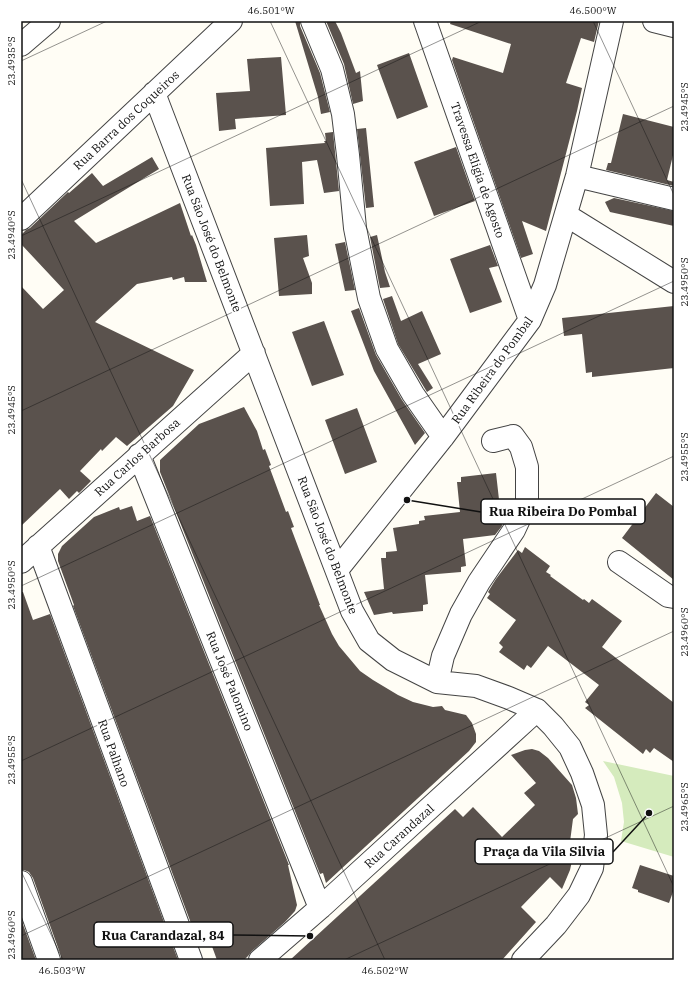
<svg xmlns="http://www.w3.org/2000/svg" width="695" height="981" viewBox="0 0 695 981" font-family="'IBM Plex Serif',serif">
	<rect width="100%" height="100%" fill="#fffdf5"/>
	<path fill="#d5ebbd" d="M 603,761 L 674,776 L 674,857 L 621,841 L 624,822 L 622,803 L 614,777 Z"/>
	<path fill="#5a524d" d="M 295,21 L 300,21 L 300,26 L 320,73 L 330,112 L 321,114 L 318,97 Z
		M 326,21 L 335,21 L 341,33 L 356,73 L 360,71 L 363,101 L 353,104 L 344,64 Z
		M 451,21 L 599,21 L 594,42 L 581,38 L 566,83 L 582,88 L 577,111 L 546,231 L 522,221 L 533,254 L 521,258 L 452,60 L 453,57 L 503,73 L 511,44 L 450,24 Z
		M 409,53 L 428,107 L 397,119 L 377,65 Z
		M 281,57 L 286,115 L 235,119 L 236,129 L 219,131 L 216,93 L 250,91 L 247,59 Z
		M 623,114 L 674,127 L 674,151 L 667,180 L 674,182 L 674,186 L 606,170 L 608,163 L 611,163 Z
		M 366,128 L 374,207 L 366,208 L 357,129 Z
		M 333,132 L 339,191 L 324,193 L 317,160 L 302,162 L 304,204 L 270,206 L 266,148 L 325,143 L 324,141 L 326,141 L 325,133 Z
		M 456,147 L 475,201 L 434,216 L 414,162 Z
		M 152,157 L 159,169 L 74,221 L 96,243 L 180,203 L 191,236 L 192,235 L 196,245 L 207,282 L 185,282 L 184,277 L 173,280 L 172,277 L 137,284 L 95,322 L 194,370 L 173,406 L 127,446 L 116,437 L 102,451 L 101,449 L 80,471 L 91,481 L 79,493 L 77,491 L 69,499 L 60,489 L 21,526 L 21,286 L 43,309 L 64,290 L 21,244 L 21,235 L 26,230 L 30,228 L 68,192 L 69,193 L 92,173 L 103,186 Z
		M 614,198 L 674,211 L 674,226 L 610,212 L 605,202 Z
		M 307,235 L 309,256 L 303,258 L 312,283 L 312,294 L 279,296 L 274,238 Z
		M 377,235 L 385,272 L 390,287 L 380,288 L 370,237 Z
		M 345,242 L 355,290 L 345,291 L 335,244 Z
		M 490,245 L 498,266 L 489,268 L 502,302 L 470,313 L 450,259 Z
		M 392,296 L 401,321 L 422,311 L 441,354 L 418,364 L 433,388 L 427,392 L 398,344 L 383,299 Z
		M 674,306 L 674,368 L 592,377 L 592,372 L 586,373 L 582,334 L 564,336 L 562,318 Z
		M 359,308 L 376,355 L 402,400 L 425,433 L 415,445 L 374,371 L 351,311 Z
		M 324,321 L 344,375 L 312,386 L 292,332 Z
		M 244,407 L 257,431 L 263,450 L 265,449 L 271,465 L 269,466 L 286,512 L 288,511 L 294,527 L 291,528 L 320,605 L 319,605 L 332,634 L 339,646 L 360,671 L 373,680 L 398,695 L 413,702 L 433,707 L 442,706 L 445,710 L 466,715 L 472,723 L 476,734 L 476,742 L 469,751 L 326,883 L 323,873 L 320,874 L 160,472 L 160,460 L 199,424 Z
		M 357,408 L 377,462 L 345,474 L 325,420 Z
		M 496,473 L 502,526 L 495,535 L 463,539 L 466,566 L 461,567 L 461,572 L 425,575 L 428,604 L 423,605 L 423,611 L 393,614 L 392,612 L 374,615 L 364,592 L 384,589 L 381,558 L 386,558 L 386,552 L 397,551 L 393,528 L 419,524 L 419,521 L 425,520 L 424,516 L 460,512 L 457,482 L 461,482 L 461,477 Z
		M 656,493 L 674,507 L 674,580 L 622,538 Z
		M 132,506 L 137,521 L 150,516 L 289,865 L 288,865 L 297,905 L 295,911 L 285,922 L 252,951 L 248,956 L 244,960 L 217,960 L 206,930 L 195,934 L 73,606 L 74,605 L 58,561 L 58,554 L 62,546 L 94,517 L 119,507 L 120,510 Z
		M 525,547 L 550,566 L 546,572 L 551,575 L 550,576 L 583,600 L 584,599 L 589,603 L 592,599 L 622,621 L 602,647 L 674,703 L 674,762 L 654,748 L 650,753 L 646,749 L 643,754 L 585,708 L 589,705 L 585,702 L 599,685 L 548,646 L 531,668 L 527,665 L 524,670 L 499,652 L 503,647 L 499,643 L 516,620 L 487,598 L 490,594 L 488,592 L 496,579 L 518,550 L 522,553 Z
		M 21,592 L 23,592 L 33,620 L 50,614 L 178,960 L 61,960 L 61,956 L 33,878 L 29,872 L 24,870 L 21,870 Z
		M 532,749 L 539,751 L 548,758 L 572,785 L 576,798 L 578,814 L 573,819 L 568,857 L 572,861 L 570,870 L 562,889 L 550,877 L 521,907 L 536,922 L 502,960 L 290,960 L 455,809 L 463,817 L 473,807 L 502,837 L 535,805 L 524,793 L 536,783 L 511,755 L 525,750 Z
		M 640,865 L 674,876 L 674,889 L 669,903 L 638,892 L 638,890 L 632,888 Z
		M 21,919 L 36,960 L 21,960 Z"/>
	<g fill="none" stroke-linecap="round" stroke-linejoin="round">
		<defs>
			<path id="minor" d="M 312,21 L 332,69 L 343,114 L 348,155 L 355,228 L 369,298 L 387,349 L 413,394 L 443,437
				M 425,21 L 530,320
				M 654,21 L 674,26
				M 21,45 L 49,21
				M 154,93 L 352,611 L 369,641 L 393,660 L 437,682 L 476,686 L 509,698 L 537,710 L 553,726 L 570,747 L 582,773 L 593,805 L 596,835 L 592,868 L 579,895 L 556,925 L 523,960
				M 577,176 L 674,199
				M 566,215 L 674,282
				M 21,219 L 231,21
				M 139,455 L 320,908
				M 38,546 L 191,960
				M 21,562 L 254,353
				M 619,562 L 668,596 L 674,597
				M 337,570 L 443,437 L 530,320 L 545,285 L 577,176 L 612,21
				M 437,682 L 443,656 L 461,614 L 479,582 L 514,530 L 527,502 L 527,467 L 521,447 L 513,436 L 493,441
				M 21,882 L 49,960
				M 260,960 L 320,908 L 537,710"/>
		</defs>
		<use href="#minor" stroke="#444" stroke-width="24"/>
		<use href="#minor" stroke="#fff" stroke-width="22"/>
	</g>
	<path fill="none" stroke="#111" stroke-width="1" stroke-opacity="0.45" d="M 270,21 L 674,887M 593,21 L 674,195M 21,61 L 107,21M 21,179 L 385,960M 21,236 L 482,21M 21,411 L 674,106M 21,586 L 674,281M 21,761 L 674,456M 21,871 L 63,960M 21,936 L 674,631M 344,960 L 674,806"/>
	<g text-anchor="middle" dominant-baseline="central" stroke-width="4" stroke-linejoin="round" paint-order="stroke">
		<g font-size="12" fill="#111" stroke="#fff">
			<text transform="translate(126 120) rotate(-43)">Rua Barra dos Coqueiros</text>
			<text transform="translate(478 170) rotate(71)">Travessa Eligia de Agosto</text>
			<text transform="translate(212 243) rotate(69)">Rua São José do Belmonte</text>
			<text transform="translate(492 370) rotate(-54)">Rua Ribeira do Pombal</text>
			<text transform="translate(137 457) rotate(-42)">Rua Carlos Barbosa</text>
			<text transform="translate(328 545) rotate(69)">Rua São José do Belmonte</text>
			<text transform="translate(230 681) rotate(68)">Rua José Palomino</text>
			<text transform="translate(114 753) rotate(70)">Rua Palhano</text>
			<text transform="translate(399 836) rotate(-42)">Rua Carandazal</text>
		</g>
	</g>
	<path fill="none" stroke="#111" stroke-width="1.5" d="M407 500L481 512M649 813L613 852M310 936L233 935"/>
	<g fill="#111" stroke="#fff" stroke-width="1.5">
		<circle cx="407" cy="500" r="4"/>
		<circle cx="649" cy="813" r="4"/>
		<circle cx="310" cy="936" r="4"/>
	</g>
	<g fill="#fff" stroke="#111" stroke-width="1.5">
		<rect x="481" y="499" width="164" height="25" rx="4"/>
		<rect x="475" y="839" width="138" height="25" rx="4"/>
		<rect x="94" y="922" width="139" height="25" rx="4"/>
	</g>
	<g font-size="13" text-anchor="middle" font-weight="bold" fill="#111">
		<text x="563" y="516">Rua Ribeira Do Pombal</text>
		<text x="544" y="856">Praça da Vila Silvia</text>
		<text x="163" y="940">Rua Carandazal, 84</text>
	</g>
	<rect width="695" height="981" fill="none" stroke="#ffffff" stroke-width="44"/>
	<rect x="22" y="22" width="651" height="937" fill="none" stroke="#111" stroke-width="1.5"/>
	<g font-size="10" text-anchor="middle" fill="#111">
		<text x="271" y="14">46.501°W</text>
		<text x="593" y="14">46.500°W</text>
		<text transform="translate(11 61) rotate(-90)" y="4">23.4935°S</text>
		<text transform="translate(684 107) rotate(-90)" y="4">23.4945°S</text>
		<text transform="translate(11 235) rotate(-90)" y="4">23.4940°S</text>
		<text transform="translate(684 282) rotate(-90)" y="4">23.4950°S</text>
		<text transform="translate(11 410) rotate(-90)" y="4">23.4945°S</text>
		<text transform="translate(684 457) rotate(-90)" y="4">23.4955°S</text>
		<text transform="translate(11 585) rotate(-90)" y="4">23.4950°S</text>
		<text transform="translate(684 632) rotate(-90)" y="4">23.4960°S</text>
		<text transform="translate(11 760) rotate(-90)" y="4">23.4955°S</text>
		<text transform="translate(684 807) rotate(-90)" y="4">23.4965°S</text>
		<text transform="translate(11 935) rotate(-90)" y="4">23.4960°S</text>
		<text x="62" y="974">46.503°W</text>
		<text x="385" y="974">46.502°W</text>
	</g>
</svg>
